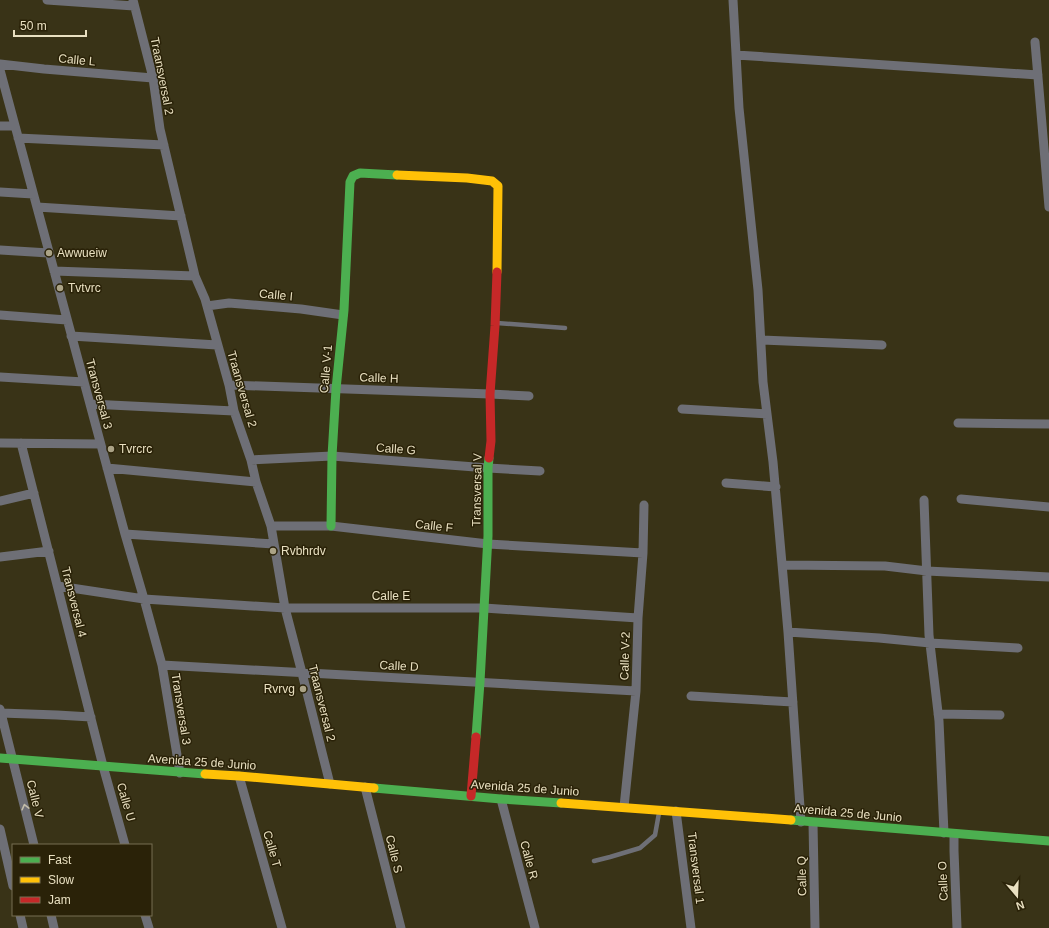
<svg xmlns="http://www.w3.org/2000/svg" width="1049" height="928" viewBox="0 0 1049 928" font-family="Helvetica,sans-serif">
	<rect width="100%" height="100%" fill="#393317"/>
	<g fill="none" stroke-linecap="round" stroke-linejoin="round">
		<path stroke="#6e6f76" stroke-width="4.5" d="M 497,323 L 565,328
			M 594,861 L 610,857 L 640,848 L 655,835 L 659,813"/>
		<path stroke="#6e6f76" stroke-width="9" d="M 47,0 L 134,6
			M 133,0 L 153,78 L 160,129 L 195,276 L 205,299 L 229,385 L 234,411 L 251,460 L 256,482 L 271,526 L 285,608 L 302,673 L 330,784
			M 733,0 L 739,108 L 758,290 L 763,382 L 773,462 L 788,632 L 801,822
			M 1035,42 L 1049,207
			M 736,55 L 1038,75
			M 0,64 L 44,69 L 153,78
			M 0,70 L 125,534 L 144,599 L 162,665 L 180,773
			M 0,126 L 15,126
			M 18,138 L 164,145
			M 0,192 L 33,194
			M 37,207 L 181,216
			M 0,250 L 49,253
			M 54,271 L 195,276
			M 207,306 L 229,303 L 301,309 L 343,315
			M 0,315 L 67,320
			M 71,336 L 217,345
			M 761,340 L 882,345
			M 0,377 L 84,382
			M 229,385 L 490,394 L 529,396
			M 90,404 L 234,411
			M 682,409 L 767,414
			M 958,423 L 1049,424
			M 0,443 L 100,444
			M 21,443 L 103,766 L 125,845
			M 251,460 L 332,456 L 488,468 L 540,471
			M 107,468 L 256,482
			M 726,483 L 776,487
			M 961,499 L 1049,507
			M 924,500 L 929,635 L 939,721 L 944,833
			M 0,501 L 34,493
			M 271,526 L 331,526 L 488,544 L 643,553
			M 125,534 L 274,544
			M 0,557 L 49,551
			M 782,565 L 885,566 L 927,571 L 1049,577
			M 58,586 L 144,599 L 285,608 L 484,608 L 638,618
			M 788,632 L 879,638 L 930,643 L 1018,648
			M 162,665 L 636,691
			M 691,696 L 793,702
			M 0,709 L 34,845
			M 1,713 L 57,715 L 91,717
			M 938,714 L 1000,715
			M 239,776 L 282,928
			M 365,787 L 401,928
			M 501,799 L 535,928
			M 624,807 L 636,691 L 638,618 L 643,553 L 644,505
			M 676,811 L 691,928
			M 813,823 L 815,928
			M 0,829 L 13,886
			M 954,834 L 954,851 L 957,928
			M 20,915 L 23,928
			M 51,915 L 54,928
			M 145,915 L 149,928"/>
		<path stroke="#4caf50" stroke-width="9" d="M 331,526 L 332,456 L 336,389 L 344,310 L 350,182 L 353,176 L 360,173 L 397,175
			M 476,737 L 480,682 L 488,536 L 488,468 L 489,458
			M 0,758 L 205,774
			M 374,788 L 501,799 L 561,803
			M 791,820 L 1049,841"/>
		<path stroke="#ffc107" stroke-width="9" d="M 397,175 L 467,178 L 492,181 L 498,186 L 497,272
			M 205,774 L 239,776 L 374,788
			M 561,803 L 791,820"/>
		<path stroke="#c62828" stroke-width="9" d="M 489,458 L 491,441 L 490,394 L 495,326 L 497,272
			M 471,796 L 476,737"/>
	</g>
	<defs><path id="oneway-chevron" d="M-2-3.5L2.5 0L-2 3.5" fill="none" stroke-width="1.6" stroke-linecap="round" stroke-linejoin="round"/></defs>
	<use stroke="#c4beaa" href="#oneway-chevron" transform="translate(25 807) rotate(-104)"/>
	<g fill="#aba386" stroke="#2a2208" stroke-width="1.5">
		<circle cx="49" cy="253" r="4"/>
		<circle cx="60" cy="288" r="4"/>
		<circle cx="111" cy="449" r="4"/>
		<circle cx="273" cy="551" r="4"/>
		<circle cx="303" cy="689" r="4"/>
	</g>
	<g text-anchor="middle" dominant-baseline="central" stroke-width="3" stroke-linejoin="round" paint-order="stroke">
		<g font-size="12" fill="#e9e0c1" stroke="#2a2208">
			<text transform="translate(77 60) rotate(5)">Calle L</text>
			<text transform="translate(162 76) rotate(79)">Traansversal 2</text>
			<text transform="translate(276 295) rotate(5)">Calle I</text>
			<text transform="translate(326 369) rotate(-85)">Calle V-1</text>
			<text transform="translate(379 378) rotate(2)">Calle H</text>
			<text transform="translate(242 389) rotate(74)">Traansversal 2</text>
			<text transform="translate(99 394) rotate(75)">Transversal 3</text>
			<text transform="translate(396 449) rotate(4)">Calle G</text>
			<text transform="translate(477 490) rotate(-89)">Transversal V</text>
			<text transform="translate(434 526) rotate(6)">Calle F</text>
			<text x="391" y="596">Calle E</text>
			<text transform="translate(74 602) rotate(76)">Transversal 4</text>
			<text transform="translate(625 656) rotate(-88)">Calle V-2</text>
			<text transform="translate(399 666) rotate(3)">Calle D</text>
			<text transform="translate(322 703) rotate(76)">Traansversal 2</text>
			<text transform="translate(181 709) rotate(81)">Transversal 3</text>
			<text transform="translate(202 762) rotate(4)">Avenida 25 de Junio</text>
			<text transform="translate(525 788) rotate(4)">Avenida 25 de Junio</text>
			<text transform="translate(35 799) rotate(76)">Calle V</text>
			<text transform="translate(126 802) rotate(74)">Calle U</text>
			<text transform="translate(848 813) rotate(5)">Avenida 25 de Junio</text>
			<text transform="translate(272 849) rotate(74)">Calle T</text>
			<text transform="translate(394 854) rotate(76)">Calle S</text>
			<text transform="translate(529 860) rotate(75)">Calle R</text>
			<text transform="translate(696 868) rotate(83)">Transversal 1</text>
			<text transform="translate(802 876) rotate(-91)">Calle Q</text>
			<text transform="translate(943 881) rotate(-92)">Calle O</text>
		</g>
		<g font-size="12" fill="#e9e0c1" stroke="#2a2208" text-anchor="start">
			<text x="57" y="253">Awwueiw</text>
			<text x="68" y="288">Tvtvrc</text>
			<text x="119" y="449">Tvrcrc</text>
			<text x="281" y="551">Rvbhrdv</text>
			<text x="295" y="689" text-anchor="end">Rvrvg</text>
		</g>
	</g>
	<rect x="12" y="844" width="140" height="72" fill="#2a2208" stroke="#766e52"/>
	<rect x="20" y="857" width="20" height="6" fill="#4caf50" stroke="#766e52"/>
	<text x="48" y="864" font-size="12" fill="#e9e0c1">Fast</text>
	<rect x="20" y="877" width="20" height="6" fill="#ffc107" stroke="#766e52"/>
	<text x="48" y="884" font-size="12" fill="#e9e0c1">Slow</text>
	<rect x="20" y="897" width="20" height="6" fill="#c62828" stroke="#766e52"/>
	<text x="48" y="904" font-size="12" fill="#e9e0c1">Jam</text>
	<g transform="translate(1017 896) rotate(161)" stroke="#2a2208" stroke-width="3" paint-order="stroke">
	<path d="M0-3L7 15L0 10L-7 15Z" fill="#e9e0c1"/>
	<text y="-6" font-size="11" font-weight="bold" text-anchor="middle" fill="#e9e0c1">N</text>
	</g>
	<path d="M14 30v6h72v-6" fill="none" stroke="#e9e0c1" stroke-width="2"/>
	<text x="20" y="30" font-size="12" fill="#e9e0c1" stroke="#2a2208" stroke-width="3" paint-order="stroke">50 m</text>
</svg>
